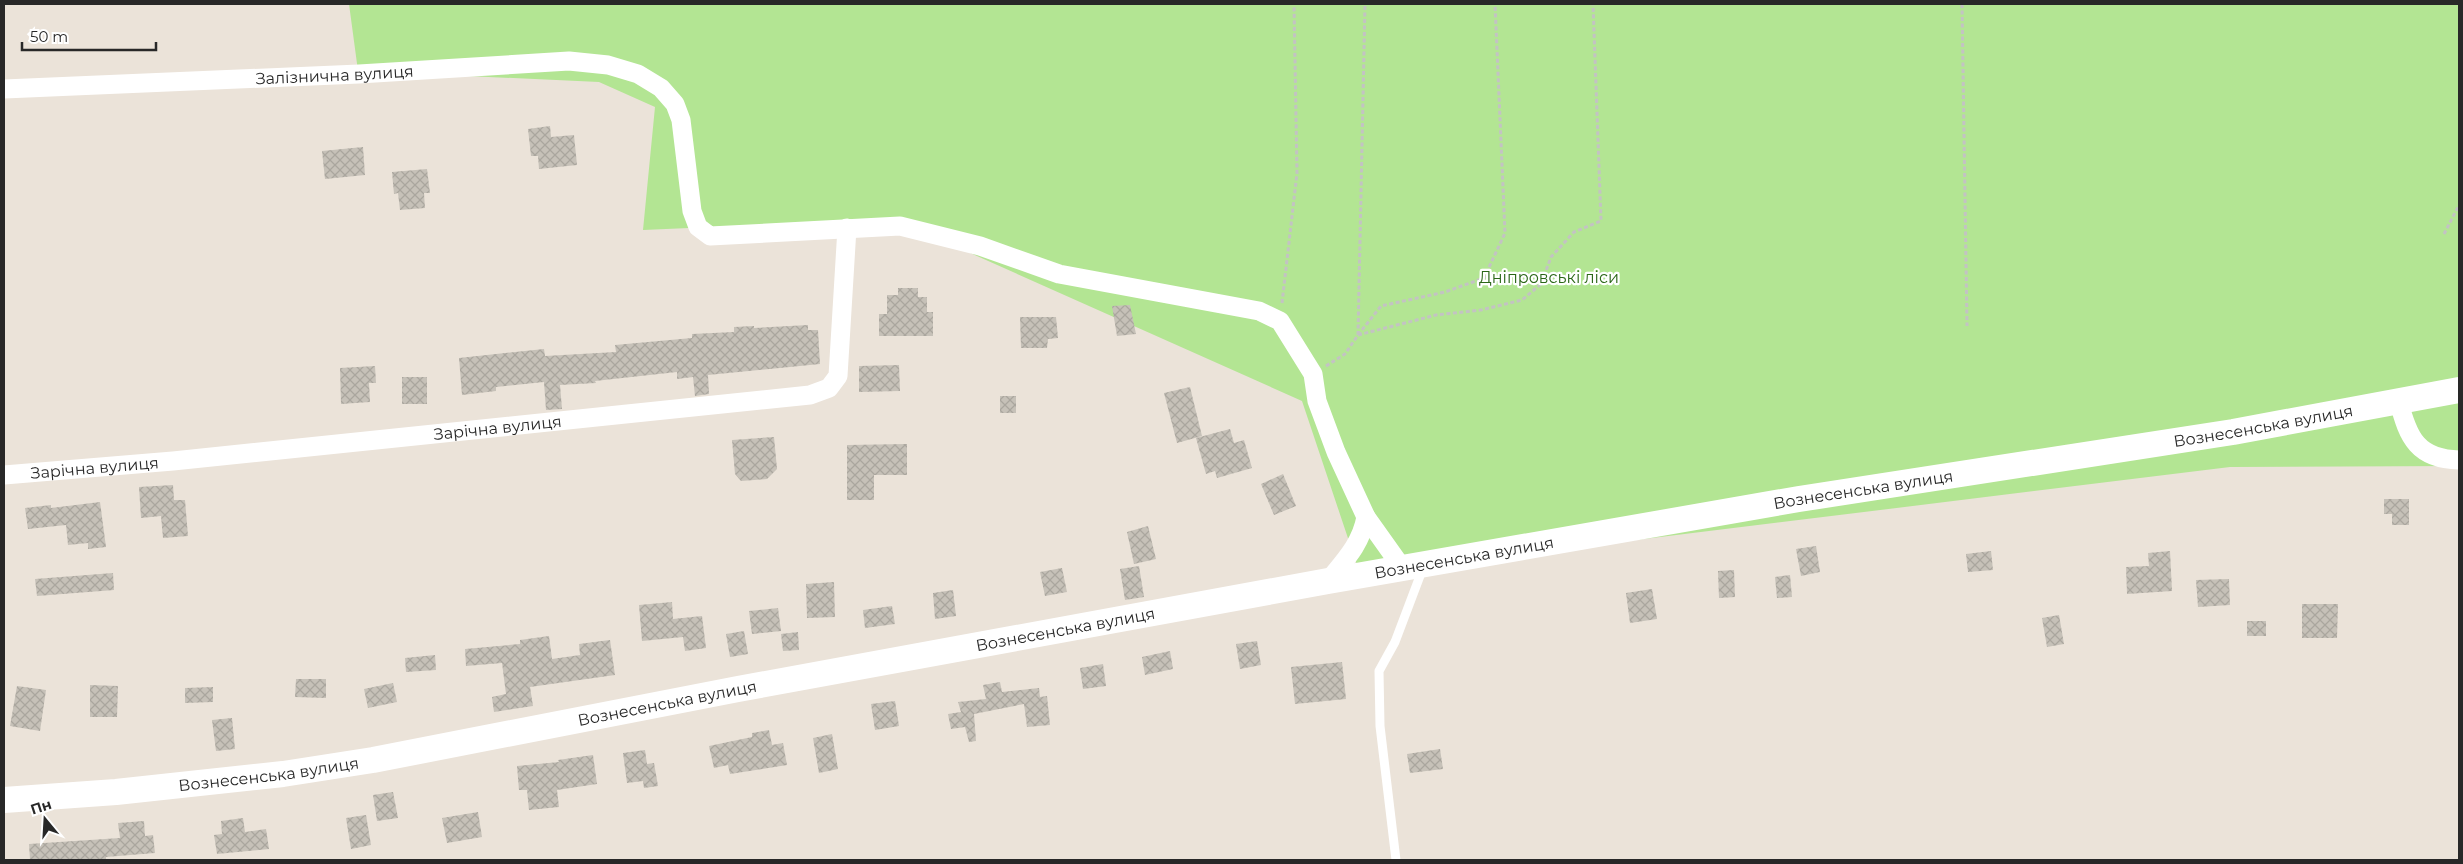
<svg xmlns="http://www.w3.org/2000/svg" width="2463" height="864" viewBox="0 0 2463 864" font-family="Montserrat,sans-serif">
	<defs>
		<pattern id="building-cross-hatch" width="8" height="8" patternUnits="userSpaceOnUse" patternTransform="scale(1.25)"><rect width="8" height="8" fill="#c6c1b8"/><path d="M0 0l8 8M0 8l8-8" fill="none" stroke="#aaa69e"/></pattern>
	</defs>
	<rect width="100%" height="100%" fill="#ebe3d9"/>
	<path fill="#b3e593" d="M 349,4 L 2459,4 L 2459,466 L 2230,467 L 1360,574 L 1302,401 L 894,219 L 643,230 L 655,107 L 599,82 L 358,71 Z"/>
	<path fill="url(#building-cross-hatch)" d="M 550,126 L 551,137 L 574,135 L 577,165 L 539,169 L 538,156 L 531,156 L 528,129 Z
		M 363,147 L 365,175 L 325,179 L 322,151 Z
		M 427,169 L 430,193 L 424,193 L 425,208 L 400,210 L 398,193 L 394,194 L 392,172 Z
		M 898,288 L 918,288 L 918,297 L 927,297 L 927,312 L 933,312 L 933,336 L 879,336 L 879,314 L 887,314 L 887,295 L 898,295 Z
		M 1130,305 L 1136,334 L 1117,336 L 1112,306 Z
		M 1020,317 L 1056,317 L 1058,338 L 1048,339 L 1047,348 L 1021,348 Z
		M 808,325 L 808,330 L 818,330 L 820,364 L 708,375 L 709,394 L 695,396 L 693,377 L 677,379 L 677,372 L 595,381 L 596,383 L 560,385 L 562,409 L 546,410 L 544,382 L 496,387 L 496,391 L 462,395 L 459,358 L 544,349 L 545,356 L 616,352 L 615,345 L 692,338 L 692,334 L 734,332 L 734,327 L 754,326 L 754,328 Z
		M 899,365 L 900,391 L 859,392 L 859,366 Z
		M 375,366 L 376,383 L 369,383 L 370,402 L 341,404 L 340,368 Z
		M 402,377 L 427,377 L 427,404 L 402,404 Z
		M 1190,387 L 1202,436 L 1177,443 L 1164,393 Z
		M 1000,396 L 1016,396 L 1016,413 L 1000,413 Z
		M 1230,429 L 1234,443 L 1244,440 L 1252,468 L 1217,478 L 1215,471 L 1206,474 L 1196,438 Z
		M 774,437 L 777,469 L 767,479 L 741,481 L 735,474 L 732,440 Z
		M 907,444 L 907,475 L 874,475 L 874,500 L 847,500 L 847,445 Z
		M 1283,474 L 1296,506 L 1274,515 L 1261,484 Z
		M 173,485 L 174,500 L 185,500 L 188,536 L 163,538 L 161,516 L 141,518 L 139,487 Z
		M 2384,499 L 2409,499 L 2409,525 L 2392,525 L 2392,514 L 2384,514 Z
		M 100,502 L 106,547 L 88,549 L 88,543 L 68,545 L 66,525 L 28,529 L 25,508 L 51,505 L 51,508 Z
		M 1148,526 L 1156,559 L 1134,564 L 1127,532 Z
		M 1816,546 L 1820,572 L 1801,576 L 1796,549 Z
		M 1991,551 L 1993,570 L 1968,572 L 1966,554 Z
		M 2170,551 L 2172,591 L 2127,594 L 2126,567 L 2149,566 L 2148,553 Z
		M 1139,566 L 1144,597 L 1125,600 L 1120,569 Z
		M 1062,568 L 1067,592 L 1045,596 L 1040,572 Z
		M 1734,570 L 1735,597 L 1719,598 L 1718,571 Z
		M 113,573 L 114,590 L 37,596 L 35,579 Z
		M 1790,575 L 1792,597 L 1777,598 L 1775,577 Z
		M 2229,579 L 2230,605 L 2198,607 L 2196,580 Z
		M 834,582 L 835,617 L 807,618 L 806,584 Z
		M 1652,589 L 1657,619 L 1630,623 L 1626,593 Z
		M 953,590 L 956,616 L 935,619 L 933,593 Z
		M 672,602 L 673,619 L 702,616 L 706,648 L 685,651 L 683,637 L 642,641 L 639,605 Z
		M 2302,604 L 2338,604 L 2337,638 L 2302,638 Z
		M 892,606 L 895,624 L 865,628 L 863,610 Z
		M 778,608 L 781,631 L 752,634 L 749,611 Z
		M 2059,615 L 2064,644 L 2047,647 L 2042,618 Z
		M 2247,621 L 2266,621 L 2266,636 L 2247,636 Z
		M 744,631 L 748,654 L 730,657 L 726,634 Z
		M 798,632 L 799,650 L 783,651 L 781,634 Z
		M 549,636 L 552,659 L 580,655 L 579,644 L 610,640 L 615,675 L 530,687 L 533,706 L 494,712 L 492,697 L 506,694 L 502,663 L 466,666 L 465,649 L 520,644 L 520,640 Z
		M 1257,641 L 1261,665 L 1240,669 L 1236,644 Z
		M 1170,651 L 1173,669 L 1145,675 L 1142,657 Z
		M 435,655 L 436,670 L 406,672 L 405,658 Z
		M 1342,662 L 1346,699 L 1295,704 L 1291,667 Z
		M 1103,664 L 1106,686 L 1083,689 L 1080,668 Z
		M 296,679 L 326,679 L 326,698 L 295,697 Z
		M 1000,682 L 1002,692 L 1039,688 L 1040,697 L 1047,696 L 1050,725 L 1027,727 L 1024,704 L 974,714 L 976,741 L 969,742 L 965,727 L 951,729 L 948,714 L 961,712 L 958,702 L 986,699 L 983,685 Z
		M 393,683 L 397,702 L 368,708 L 364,689 Z
		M 90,685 L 118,686 L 117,717 L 90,717 Z
		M 17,686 L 46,690 L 40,731 L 10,726 Z
		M 213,687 L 213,702 L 185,703 L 185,688 Z
		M 895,701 L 899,726 L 875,730 L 871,704 Z
		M 232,718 L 235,749 L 216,751 L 212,720 Z
		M 769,730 L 772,745 L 783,743 L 787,765 L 730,774 L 728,765 L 714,768 L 709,746 L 752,737 L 752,733 Z
		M 832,734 L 838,769 L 819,773 L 813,738 Z
		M 1440,749 L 1443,769 L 1410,773 L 1407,754 Z
		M 645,750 L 647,764 L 654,763 L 658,786 L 644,788 L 643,781 L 627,783 L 623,753 Z
		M 593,755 L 597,784 L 557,790 L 559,807 L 529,810 L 527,790 L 519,790 L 517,766 L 559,762 L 558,760 Z
		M 393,792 L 398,818 L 377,821 L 373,795 Z
		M 478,812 L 482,837 L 447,843 L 442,818 Z
		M 366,815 L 371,845 L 351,849 L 346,818 Z
		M 243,818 L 245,832 L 266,829 L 269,849 L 217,854 L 214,835 L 222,834 L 221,821 Z
		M 144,821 L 145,836 L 153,835 L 155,853 L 106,857 L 106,860 L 30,860 L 29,844 L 120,838 L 118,823 Z"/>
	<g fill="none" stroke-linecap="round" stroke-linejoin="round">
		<path stroke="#c3c3c3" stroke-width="3" stroke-dasharray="4 2.5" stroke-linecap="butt" d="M 1962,4 L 1967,326
			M 2444,234 L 2459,205
			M 1282,303 L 1297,173 L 1294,4
			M 1358,335 L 1436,315 L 1481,310 L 1522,300 L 1541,284 L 1551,257 L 1574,232 L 1601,221 L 1593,4
			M 1358,335 L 1381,306 L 1445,292 L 1484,278 L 1505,233 L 1495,4
			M 1326,366 L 1345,354 L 1358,335 L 1365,4"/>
		<path stroke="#fff" stroke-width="9" d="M 1396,860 L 1380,726 L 1379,671 L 1395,642 L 1423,568"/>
		<g stroke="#fff" stroke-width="19">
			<path id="s1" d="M 4,89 L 359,74 L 569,61 L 608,65 L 638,74 L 661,88 L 675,104 L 681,120 L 692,211 L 698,227 L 710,236 L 900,226 L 980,246 L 1059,274 L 1259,311 L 1280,321 L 1313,374 L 1317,401 L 1336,452 L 1366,517 L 1403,569"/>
			<path d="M 2399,402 C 2408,438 2418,459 2459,460"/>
			<path id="s2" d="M 4,475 L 173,461 L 810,395 L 829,388 L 838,376 L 847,228"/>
			<path d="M 1328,581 C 1345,560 1361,544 1366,517"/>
		</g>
		<path stroke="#fff" stroke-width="26" id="s3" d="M 4,800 L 116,792 L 283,774 L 373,760 L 738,689 L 1328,581 L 1799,499 L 2233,432 L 2459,390"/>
	</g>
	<g text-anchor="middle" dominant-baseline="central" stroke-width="4.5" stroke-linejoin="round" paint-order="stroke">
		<g font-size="16" fill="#282828" stroke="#fff">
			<text stroke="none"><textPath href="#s1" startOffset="331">Залізнична вулиця</textPath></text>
			<text stroke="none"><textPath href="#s2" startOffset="496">Зарічна вулиця</textPath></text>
			<text stroke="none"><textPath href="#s3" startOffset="2291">Вознесенська вулиця</textPath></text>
			<text stroke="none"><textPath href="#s2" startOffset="91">Зарічна вулиця</textPath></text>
			<text stroke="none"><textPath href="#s3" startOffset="1886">Вознесенська вулиця</textPath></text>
			<text stroke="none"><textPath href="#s3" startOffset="1481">Вознесенська вулиця</textPath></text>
			<text stroke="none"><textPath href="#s3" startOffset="1076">Вознесенська вулиця</textPath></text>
			<text stroke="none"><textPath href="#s3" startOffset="671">Вознесенська вулиця</textPath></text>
			<text stroke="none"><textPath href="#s3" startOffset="266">Вознесенська вулиця</textPath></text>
		</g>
		<g font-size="16" fill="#2b6717" stroke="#fff">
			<text x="1549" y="277">Дніпровські ліси</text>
		</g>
	</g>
	<rect width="2463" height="864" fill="none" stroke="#282828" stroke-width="10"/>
	<g transform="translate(45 819) rotate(342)" stroke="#ffffff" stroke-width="4" paint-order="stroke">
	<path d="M0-4L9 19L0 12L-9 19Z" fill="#282828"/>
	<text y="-8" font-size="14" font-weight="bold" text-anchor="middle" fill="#282828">Пн</text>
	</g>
	<path d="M22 42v8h134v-8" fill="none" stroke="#282828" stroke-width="2.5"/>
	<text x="30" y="42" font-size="15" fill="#282828" stroke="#ffffff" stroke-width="4" paint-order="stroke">50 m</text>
</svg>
